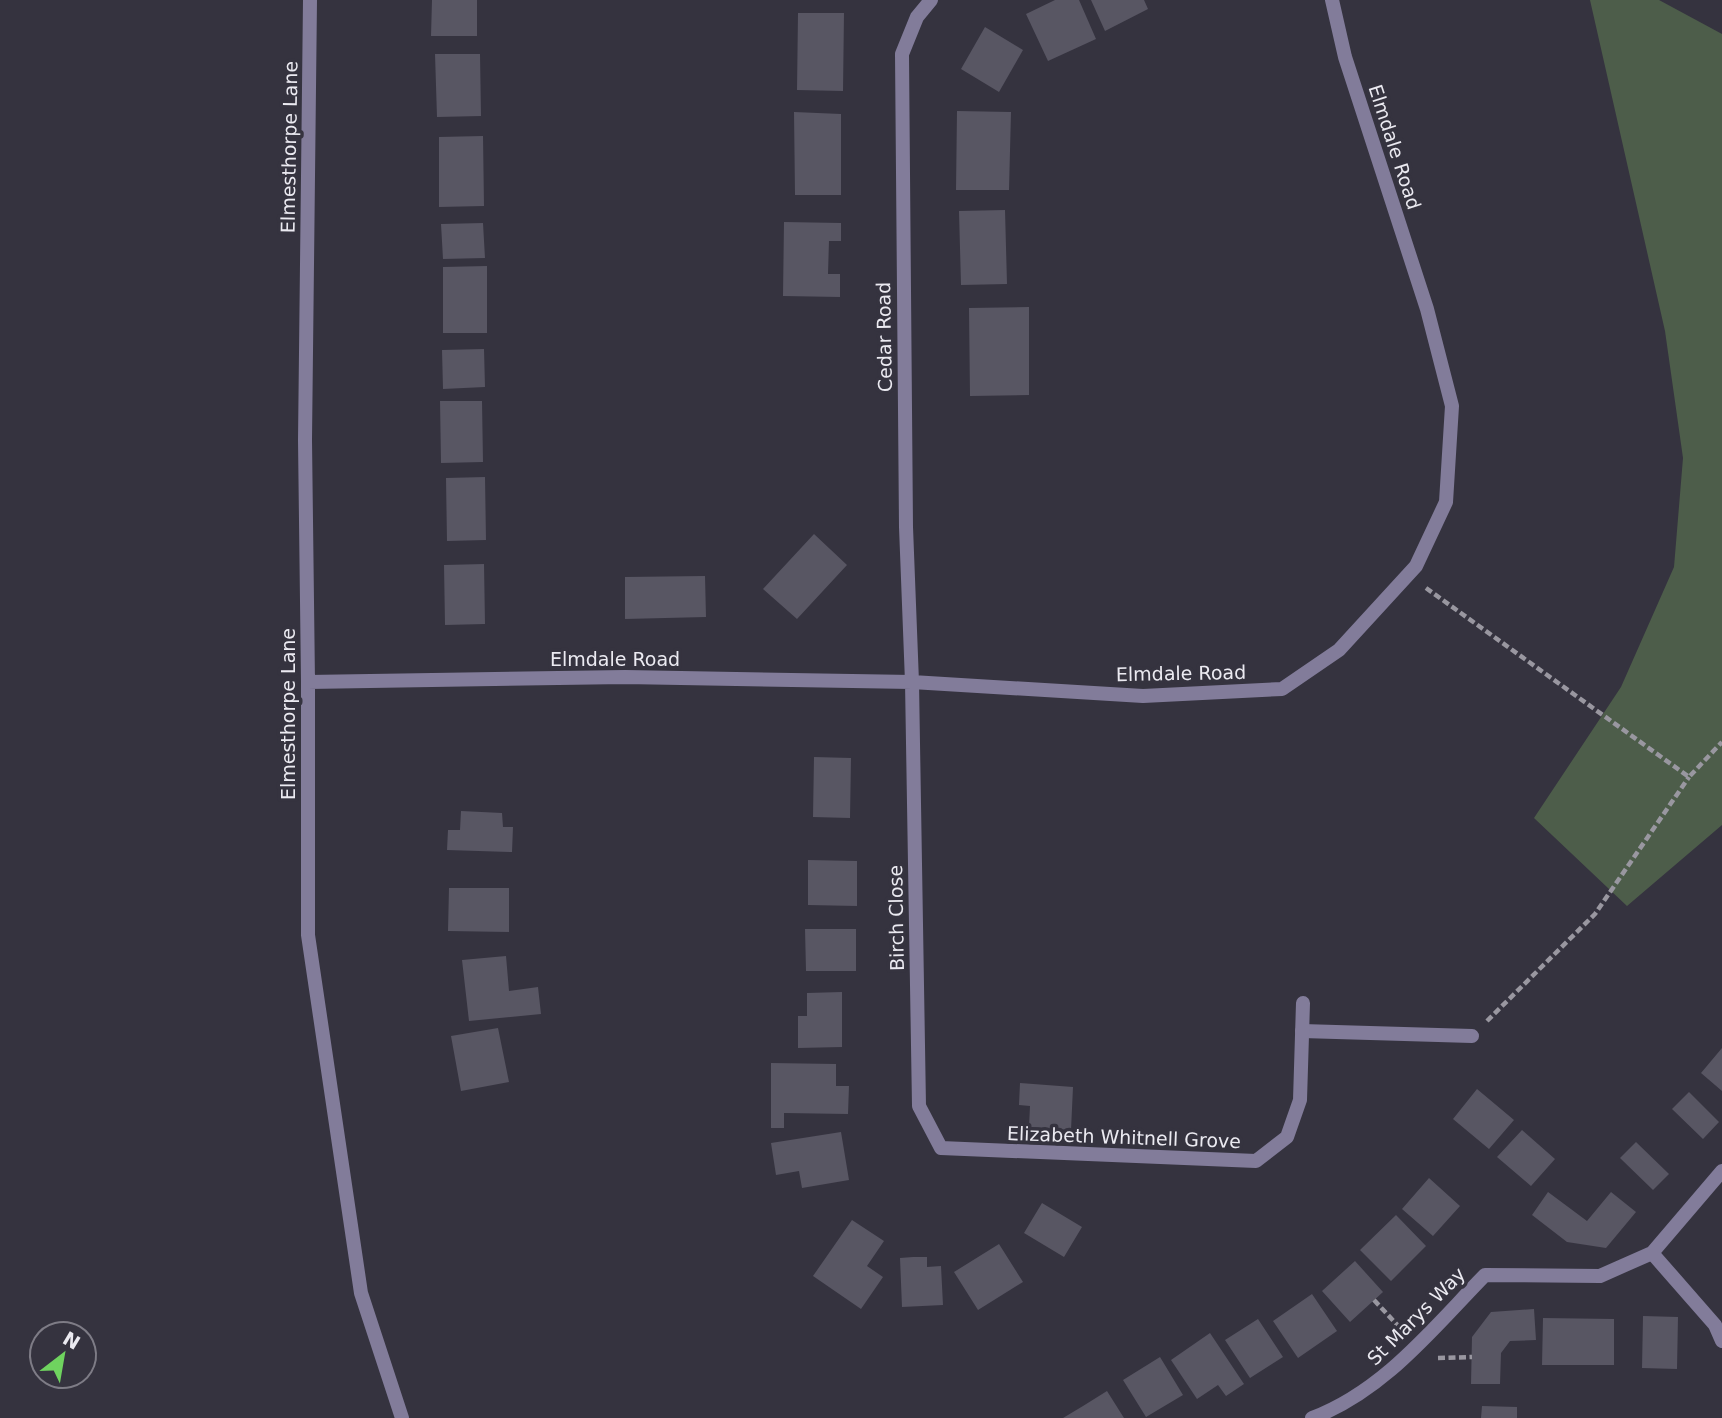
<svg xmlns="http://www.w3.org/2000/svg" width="1722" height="1418" viewBox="0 0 1722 1418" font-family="'DejaVu Sans',sans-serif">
	<rect width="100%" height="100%" fill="#35333f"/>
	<path fill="#4d5d4a" d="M 1590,0 L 1659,0 L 1722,34 L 1722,825 L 1627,906 L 1534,818 L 1621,687 L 1674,567 L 1683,458 L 1665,331 Z"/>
	<path fill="#585663" d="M 432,0 L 477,0 L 477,36 L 431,36 Z
		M 1055,0 L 1079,0 L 1096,39 L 1048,61 L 1026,14 Z
		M 1091,0 L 1144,0 L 1148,9 L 1105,31 Z
		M 798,13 L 844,13 L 843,91 L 797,90 Z
		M 985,27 L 1023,50 L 999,92 L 961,69 Z
		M 435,54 L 480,54 L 481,116 L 437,117 Z
		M 957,111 L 1011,112 L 1009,190 L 956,190 Z
		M 794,112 L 841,114 L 841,195 L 795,195 Z
		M 483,136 L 484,206 L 439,207 L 439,137 Z
		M 1005,210 L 1007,284 L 961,285 L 959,211 Z
		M 784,222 L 841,223 L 841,241 L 829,241 L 828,274 L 840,274 L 840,297 L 783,296 Z
		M 483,223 L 485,258 L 443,259 L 441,224 Z
		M 487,266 L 487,333 L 443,333 L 443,267 Z
		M 1029,307 L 1029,395 L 970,396 L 969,308 Z
		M 484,349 L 485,387 L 443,389 L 442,350 Z
		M 440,401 L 482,401 L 483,462 L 441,463 Z
		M 485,477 L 486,540 L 447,541 L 446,478 Z
		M 814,534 L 847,565 L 797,619 L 763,589 Z
		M 484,564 L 485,624 L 445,625 L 444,565 Z
		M 705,576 L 706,617 L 625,619 L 625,577 Z
		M 814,757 L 851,758 L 850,818 L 813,817 Z
		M 461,811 L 502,813 L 503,827 L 513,827 L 512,852 L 447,850 L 448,830 L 460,830 Z
		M 808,860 L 857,861 L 857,906 L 808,905 Z
		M 449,888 L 509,888 L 509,932 L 448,931 Z
		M 805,929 L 856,929 L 856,971 L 806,971 Z
		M 506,956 L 509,991 L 538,987 L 541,1014 L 469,1021 L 462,960 Z
		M 842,992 L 842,1047 L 798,1048 L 798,1016 L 807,1016 L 807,993 Z
		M 498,1028 L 509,1082 L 461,1091 L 451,1036 Z
		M 1722,1048 L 1722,1091 L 1701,1073 Z
		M 771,1063 L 836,1064 L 836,1086 L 849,1086 L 848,1114 L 784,1113 L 784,1128 L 771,1128 Z
		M 1020,1083 L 1073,1087 L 1071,1130 L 1029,1127 L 1030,1106 L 1019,1105 Z
		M 1477,1089 L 1514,1120 L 1489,1149 L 1453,1119 Z
		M 1689,1092 L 1719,1122 L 1703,1139 L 1672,1109 Z
		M 1522,1130 L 1555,1159 L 1531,1186 L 1497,1157 Z
		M 841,1132 L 849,1180 L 802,1188 L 799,1171 L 776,1175 L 771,1143 Z
		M 1636,1142 L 1669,1174 L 1653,1190 L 1620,1158 Z
		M 1429,1178 L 1460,1206 L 1433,1236 L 1402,1209 Z
		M 1548,1192 L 1587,1221 L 1611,1192 L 1636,1212 L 1606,1248 L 1567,1242 L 1532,1215 Z
		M 1042,1203 L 1082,1227 L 1064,1257 L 1024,1233 Z
		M 1396,1215 L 1426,1246 L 1391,1281 L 1360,1250 Z
		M 852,1220 L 884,1241 L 867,1266 L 883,1277 L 861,1309 L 813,1276 Z
		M 999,1244 L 1023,1282 L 978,1310 L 954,1272 Z
		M 913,1257 L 927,1257 L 927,1267 L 941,1266 L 943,1305 L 902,1307 L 900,1258 Z
		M 1355,1261 L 1383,1292 L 1350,1322 L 1322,1291 Z
		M 1312,1294 L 1337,1331 L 1298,1358 L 1273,1321 Z
		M 1534,1309 L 1536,1340 L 1510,1341 L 1501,1353 L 1500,1384 L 1471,1384 L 1472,1337 L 1491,1312 Z
		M 1643,1316 L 1678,1317 L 1677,1369 L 1642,1368 Z
		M 1543,1318 L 1614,1319 L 1614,1365 L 1542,1365 Z
		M 1258,1319 L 1283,1357 L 1250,1378 L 1225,1340 Z
		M 1210,1333 L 1244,1384 L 1226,1396 L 1218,1385 L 1197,1399 L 1171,1360 Z
		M 1160,1357 L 1183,1395 L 1146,1417 L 1123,1380 Z
		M 1107,1391 L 1124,1418 L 1063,1418 L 1083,1406 Z
		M 1482,1406 L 1517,1407 L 1517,1418 L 1481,1418 Z"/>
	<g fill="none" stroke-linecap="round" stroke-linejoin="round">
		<path stroke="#9997a0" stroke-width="4.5" stroke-dasharray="7 3.5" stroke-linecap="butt" d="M 1426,588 L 1689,777 L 1722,742
			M 1487,1021 L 1595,914 L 1689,777
			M 1374,1300 L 1402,1330
			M 1438,1358 L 1472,1357"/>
		<path stroke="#827c9a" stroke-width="14" d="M 1302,1031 L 1472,1036"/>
		<path stroke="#827c9a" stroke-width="14" d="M 310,0 L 305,440 L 308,682 L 308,935 L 361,1293 L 402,1418
			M 931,0 L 917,17 L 902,54 L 906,527 L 912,682 L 919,1106 L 941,1148 L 1256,1161 L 1287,1137 L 1300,1100 L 1303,1003
			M 308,682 L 625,677 L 912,682 L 1143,696 L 1282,689 L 1339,650 L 1416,566 L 1446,502 L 1452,406 L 1427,309 L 1345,57 L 1332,0
			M 1652,1253 L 1715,1325 L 1722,1341
			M 1312,1418 C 1384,1391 1433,1328 1485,1275 L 1600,1276 L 1652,1253 L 1722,1171"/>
	</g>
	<g text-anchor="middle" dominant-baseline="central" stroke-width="7" stroke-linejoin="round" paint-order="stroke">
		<g font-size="19" fill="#ebeaf1" stroke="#35333f">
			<text transform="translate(289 147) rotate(-89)">Elmesthorpe Lane</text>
			<text transform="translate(1395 147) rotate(72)">Elmdale Road</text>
			<text transform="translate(884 337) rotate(-91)">Cedar Road</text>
			<text x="615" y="659">Elmdale Road</text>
			<text transform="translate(1181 673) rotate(-1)">Elmdale Road</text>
			<text transform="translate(288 714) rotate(-90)">Elmesthorpe Lane</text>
			<text transform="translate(896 918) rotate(-91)">Birch Close</text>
			<text transform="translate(1124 1137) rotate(2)">Elizabeth Whitnell Grove</text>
			<text transform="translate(1416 1316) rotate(-45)">St Marys Way</text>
		</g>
	</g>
	<g transform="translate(63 1355) rotate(31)"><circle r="33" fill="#35333f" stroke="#7e7c86" stroke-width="2"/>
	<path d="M0-5L12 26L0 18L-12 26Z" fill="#6fd35f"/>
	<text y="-10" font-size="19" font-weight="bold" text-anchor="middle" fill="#ebeaf1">N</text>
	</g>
</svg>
